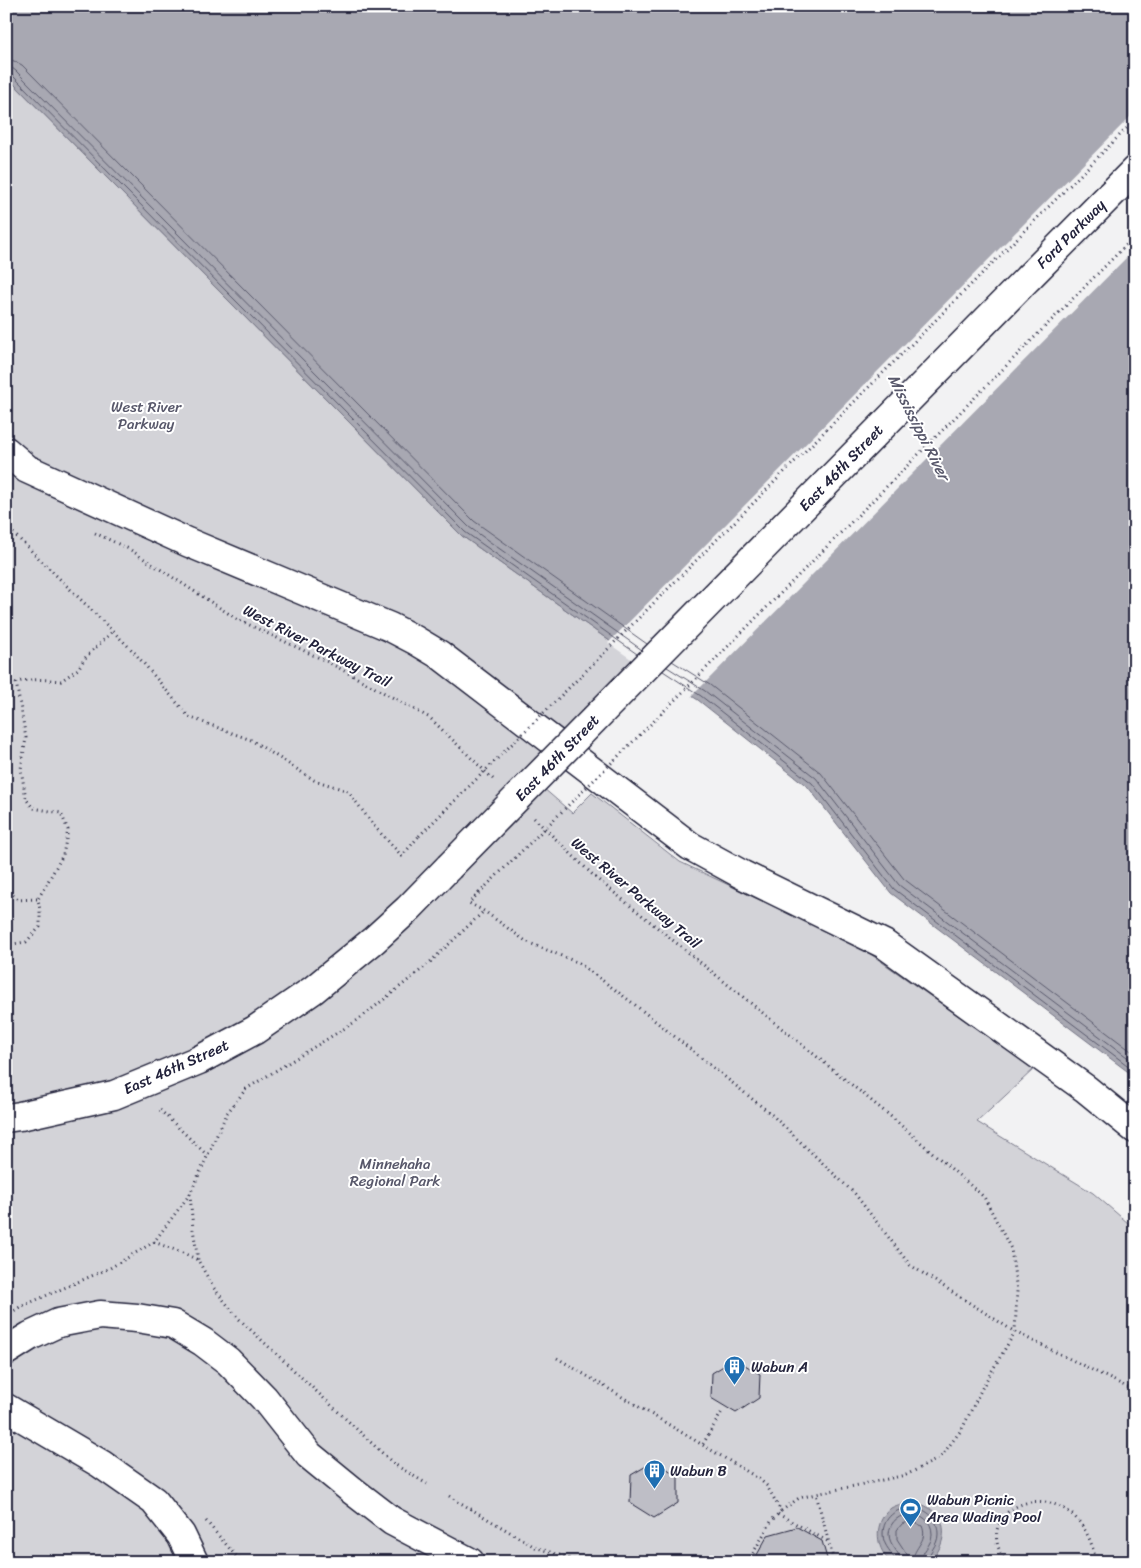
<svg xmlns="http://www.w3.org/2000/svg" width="1141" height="1568" viewBox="0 0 1141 1568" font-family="Sriracha,sans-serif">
	<rect width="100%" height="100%" fill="#f2f2f3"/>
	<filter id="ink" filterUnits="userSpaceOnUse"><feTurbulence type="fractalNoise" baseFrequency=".02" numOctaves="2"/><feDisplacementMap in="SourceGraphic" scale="10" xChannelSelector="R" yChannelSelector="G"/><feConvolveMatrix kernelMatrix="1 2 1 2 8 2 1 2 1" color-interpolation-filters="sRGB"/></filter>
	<g filter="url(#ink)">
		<path fill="#d3d3d8" stroke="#7a7a8a" d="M 6,76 L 462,536 L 645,666 L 528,775 L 572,813 L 592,793 L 680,862 L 862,948 L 1034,1069 L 977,1122 L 1093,1193 L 1135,1229 L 1135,1562 L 6,1562 Z"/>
		<path fill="#a8a8b2" stroke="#727282" d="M 6,6 L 1135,6 L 1135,1077 L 891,893 L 808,787 L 698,700 L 645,666 L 462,536 L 6,76 Z
			M 914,1502 C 922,1504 929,1507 935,1512 C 950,1526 943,1550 929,1562 C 919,1562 903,1564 893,1562 C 889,1561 886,1558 884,1554 C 875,1540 876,1520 891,1508 C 898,1504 906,1503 914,1502 Z"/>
		<path fill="#f2f2f3" d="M 1135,112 L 1135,249 L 690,698 L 644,668 L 608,643 Z"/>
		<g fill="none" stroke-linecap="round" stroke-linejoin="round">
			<path stroke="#58586b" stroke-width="1" d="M 6,59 L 14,61 L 22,65 L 474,521 L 647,644
				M 6,67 L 12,68 L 16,71 L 469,527 L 642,650
				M 6,73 L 12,75 L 465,532 L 637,654
				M 672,661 L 710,685 L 821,773 L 904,879 L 1135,1054
				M 667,667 L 705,691 L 816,778 L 899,885 L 1135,1063
				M 663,671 L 701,696 L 812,783 L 894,889 L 1135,1071
				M 912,1521 L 922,1526 C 928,1540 916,1545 913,1558 L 910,1559 L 897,1539 L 897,1530 L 902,1524 Z
				M 895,1562 C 894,1552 883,1548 883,1534 C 883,1500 938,1498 938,1534 C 938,1546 928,1552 927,1562
				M 901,1562 C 900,1551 889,1546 889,1534 C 890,1508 932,1507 932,1534 C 932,1546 921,1551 920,1562"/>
		</g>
		<path fill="#bebec6" stroke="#22223b" d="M 735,1359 L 760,1374 L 759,1398 L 736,1413 L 711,1398 L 712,1373 Z
			M 655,1461 L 678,1476 L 678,1503 L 654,1518 L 630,1503 L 631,1475 Z
			M 797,1527 L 822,1541 L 828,1562 L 753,1562 L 768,1535 Z"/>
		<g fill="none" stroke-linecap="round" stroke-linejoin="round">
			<defs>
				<path id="minor" d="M 6,451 L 27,469 L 187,542 L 390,627 L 415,640 L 440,655 L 690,846 L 743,875 L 884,944 L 1086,1089 L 1135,1129
					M 6,1351 L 30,1336 L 58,1323 L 100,1315 L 137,1318 L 173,1324 L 203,1342 L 228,1361 L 264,1398 L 309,1455 L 353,1491 L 392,1521 L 470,1562
					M 6,1408 L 101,1464 L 154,1501 L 181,1535 L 194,1562"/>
				<path id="major" d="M 1029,277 L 1135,170
					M 6,1118 L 20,1116 L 114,1095 L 199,1060 L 255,1030 L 313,990 L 374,940 L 408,909 L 449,867"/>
			</defs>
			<use href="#minor" stroke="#22223b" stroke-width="31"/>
			<use href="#major" stroke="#22223b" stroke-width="31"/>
			<path stroke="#22223b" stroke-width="3" stroke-dasharray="1 4" stroke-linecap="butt" d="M 6,526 L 134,652 L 189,717 L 251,740 L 314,780 L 348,791 L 374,826 L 402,856 L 419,836
				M 95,533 L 129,549 L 237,619 L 328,662 L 430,718 L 495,781
				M 6,627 L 9,629 L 6,644
				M 6,686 C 24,678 42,679 61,681 L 78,669 L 85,658 L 113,631
				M 534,818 L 596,878 L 889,1115 L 984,1197 L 1011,1249 L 1017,1291 L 1015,1332 L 983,1386 L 962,1429 L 940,1458 L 906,1475 L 816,1494 L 834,1562
				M 6,888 L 18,900 L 38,899
				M 479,893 L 469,903 L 484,911 L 527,942 L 579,963 L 634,1004 L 771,1114 L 855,1194 L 910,1265 L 1015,1332 L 1135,1391
				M 6,945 L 26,942 L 40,927 L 40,910 L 38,899 L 63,855 L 68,830 L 61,813 L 33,808 L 26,799 L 21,769 L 26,738 L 16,682
				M 160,1110 L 207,1155
				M 190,1194 L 193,1229 L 198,1260
				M 154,1242 L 183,1253 L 198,1260 L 213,1287 L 238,1318 L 394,1464 L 427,1484
				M 6,1316 L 20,1307 L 110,1268 L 154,1242 L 190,1194 L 227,1113 L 246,1089 L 358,1020 L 426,966 L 484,911
				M 557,1358 L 758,1478 L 767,1486 L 781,1511 L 799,1498 L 816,1494
				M 703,1444 L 723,1410
				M 449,1496 L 535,1547 L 580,1562
				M 778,1514 L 829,1542
				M 206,1521 L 241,1562
				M 658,1562 L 676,1559 L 681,1562
				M 748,1562 L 772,1520 L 781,1511
				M 1006,1562 C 963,1502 1079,1463 1096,1562"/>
			<use href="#minor" stroke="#fff" stroke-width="28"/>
			<use href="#major" stroke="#fff" stroke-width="28"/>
			<defs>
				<path id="major-bridge" d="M 449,867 L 1029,277"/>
			</defs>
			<use href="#major-bridge" stroke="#22223b" stroke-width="31" stroke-linecap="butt"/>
			<path stroke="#22223b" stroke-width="3" stroke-dasharray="1 4" stroke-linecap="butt" d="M 419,836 L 594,663 L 1135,120
				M 479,893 L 653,722 L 1135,236"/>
			<use href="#major-bridge" stroke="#fff" stroke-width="28"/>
		</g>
	</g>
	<defs>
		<symbol id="building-pin" viewBox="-11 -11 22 30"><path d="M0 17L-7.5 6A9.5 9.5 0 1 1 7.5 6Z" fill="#1f6fb2" stroke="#fff"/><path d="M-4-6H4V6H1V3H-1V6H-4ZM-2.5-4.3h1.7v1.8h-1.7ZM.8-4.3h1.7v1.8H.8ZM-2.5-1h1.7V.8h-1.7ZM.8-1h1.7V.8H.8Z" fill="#fff"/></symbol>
		<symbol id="stadium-pin" viewBox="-11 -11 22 30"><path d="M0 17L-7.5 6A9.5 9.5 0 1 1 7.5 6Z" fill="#1f6fb2" stroke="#fff"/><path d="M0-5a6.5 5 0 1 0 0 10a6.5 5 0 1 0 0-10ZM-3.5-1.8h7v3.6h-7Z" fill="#fff"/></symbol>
	</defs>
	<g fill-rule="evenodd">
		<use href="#building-pin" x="722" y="1354" width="25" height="34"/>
		<use href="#building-pin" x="642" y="1458" width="25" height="34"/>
		<use href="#stadium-pin" x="898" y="1496" width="25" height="34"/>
	</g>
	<g text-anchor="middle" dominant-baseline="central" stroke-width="4" stroke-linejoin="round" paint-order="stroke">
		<g font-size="15" fill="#22223b" stroke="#fff">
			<text transform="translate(1071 234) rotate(-45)">Ford Parkway</text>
			<text transform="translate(841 468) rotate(-46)">East 46th Street</text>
			<text transform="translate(317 646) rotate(27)">West River Parkway Trail</text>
			<text transform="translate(557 758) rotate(-46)">East 46th Street</text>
			<text transform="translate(636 893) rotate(40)">West River Parkway Trail</text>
			<text transform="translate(176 1067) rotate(-24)">East 46th Street</text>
		</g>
		<g font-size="15" fill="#57576a" stroke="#fff">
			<text x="146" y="407">West River<tspan x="146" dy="17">Parkway</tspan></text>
			<text x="395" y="1164">Minnehaha<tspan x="395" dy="17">Regional Park</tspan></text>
		</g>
		<g font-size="15" fill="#22223b" stroke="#fff" text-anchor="start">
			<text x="751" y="1367">Wabun A</text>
			<text x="670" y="1471">Wabun B</text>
			<text x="927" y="1500">Wabun Picnic<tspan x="927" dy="17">Area Wading Pool</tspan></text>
		</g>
		<g font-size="16" font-style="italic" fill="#58586b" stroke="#fff">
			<text transform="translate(919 427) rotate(63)">Mississippi River</text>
		</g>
	</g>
	<rect width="1141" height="1568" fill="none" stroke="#fff" stroke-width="25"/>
	<rect x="12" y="12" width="1116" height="1543" fill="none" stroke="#22223b" stroke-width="2" filter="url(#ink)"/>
</svg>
